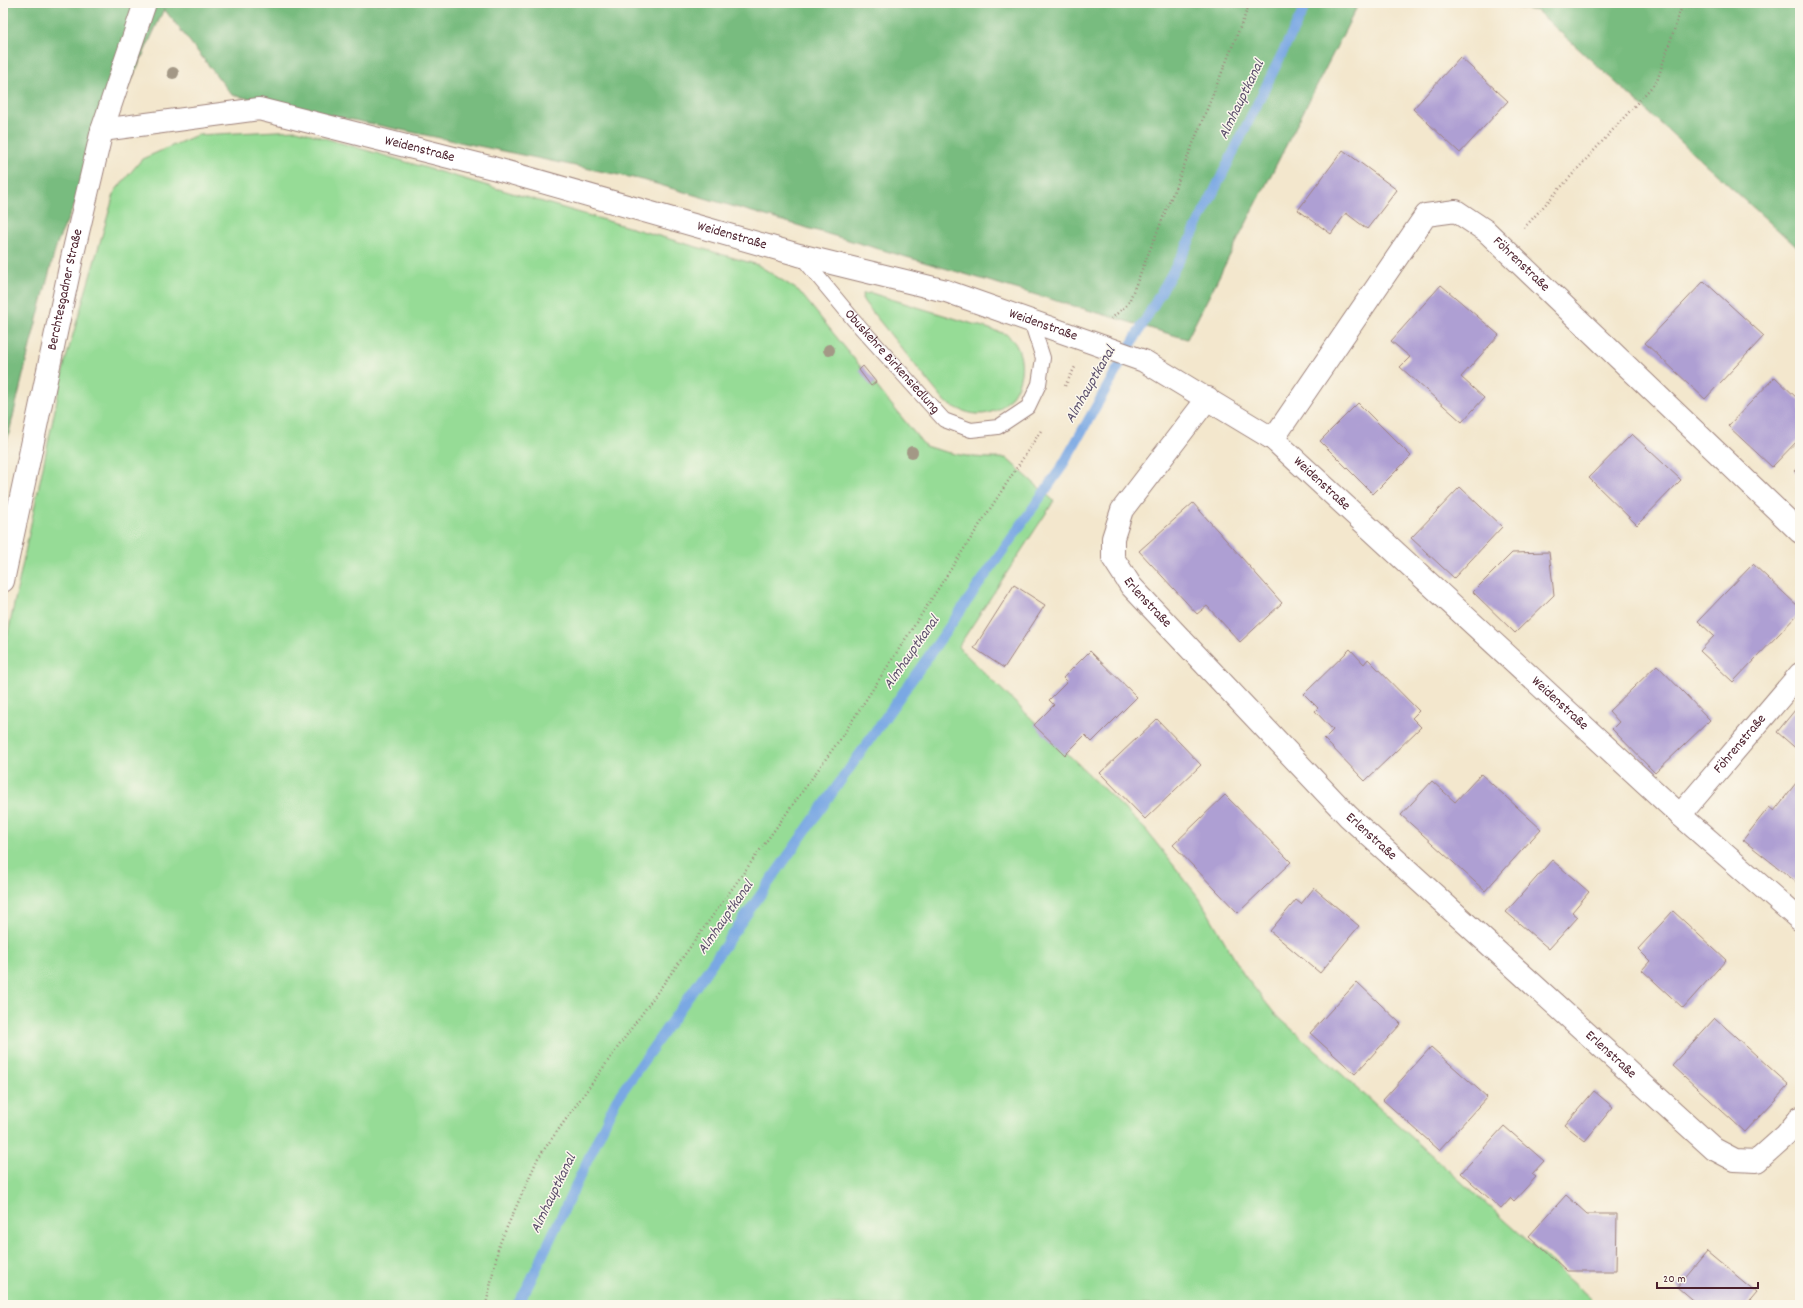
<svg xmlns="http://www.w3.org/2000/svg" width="1803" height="1308" viewBox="0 0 1803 1308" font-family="Dekko,sans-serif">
	<rect width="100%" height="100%" fill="#fbf7ec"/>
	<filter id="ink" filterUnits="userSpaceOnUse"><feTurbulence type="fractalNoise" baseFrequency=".025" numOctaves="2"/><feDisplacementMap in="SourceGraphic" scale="8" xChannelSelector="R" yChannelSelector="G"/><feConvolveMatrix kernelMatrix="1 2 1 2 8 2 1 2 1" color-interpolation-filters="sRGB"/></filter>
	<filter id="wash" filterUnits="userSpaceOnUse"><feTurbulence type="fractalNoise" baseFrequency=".012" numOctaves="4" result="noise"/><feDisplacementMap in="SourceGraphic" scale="16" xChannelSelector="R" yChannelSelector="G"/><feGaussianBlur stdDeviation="0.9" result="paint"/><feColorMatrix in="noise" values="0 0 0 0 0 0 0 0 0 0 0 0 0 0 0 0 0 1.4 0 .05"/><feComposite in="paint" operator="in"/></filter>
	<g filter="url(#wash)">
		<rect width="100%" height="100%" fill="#f3e7cd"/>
		<path fill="#96dc96" stroke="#707e60" d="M 297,130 L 758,265 L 799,291 L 925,446 C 954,455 975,459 1006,458 L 1054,501 L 958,647 L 1146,830 L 1200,899 L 1244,975 L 1275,1014 L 1598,1305 L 3,1305 L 3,657 L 65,362 L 115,191 L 142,159 L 197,135 Z
			M 871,293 L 1006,334 C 1009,337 1014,341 1016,345 C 1032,373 1011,416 977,414 C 965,413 956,408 945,402 L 865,303 L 862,298 L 863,294 Z"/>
		<path fill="#78bc7f" stroke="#616e55" d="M 3,3 L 1359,3 L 1187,339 L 643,180 L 232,95 L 164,9 L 57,243 L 31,342 L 3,458 Z
			M 1486,3 L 1800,3 L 1800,250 L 1537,11 Z"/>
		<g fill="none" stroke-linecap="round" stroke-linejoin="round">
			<path stroke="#7aa8e3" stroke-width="10" d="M 517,1305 L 529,1284 L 616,1100 L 1061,468 L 1185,250 L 1307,3"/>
		</g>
		<g id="blocks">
			<path fill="#ae9fd3" d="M 1460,57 L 1508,101 L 1460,153 L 1413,109 Z
				M 1343,150 L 1397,190 L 1367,229 L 1346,213 L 1331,234 L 1298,210 Z
				M 1704,281 L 1764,336 L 1705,399 L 1645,343 Z
				M 1441,285 L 1499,335 L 1461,377 L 1484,398 L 1462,422 L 1400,367 L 1410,357 L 1391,341 Z
				M 863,366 L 876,382 L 871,386 L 859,370 Z
				M 1775,377 L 1800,401 L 1800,438 L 1772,467 L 1728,426 Z
				M 1358,403 L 1411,456 L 1373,494 L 1320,441 Z
				M 1632,434 L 1681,480 L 1637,525 L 1589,478 Z
				M 1800,465 L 1800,476 L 1794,471 Z
				M 1460,487 L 1502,527 L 1454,578 L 1411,538 Z
				M 1193,503 L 1282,603 L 1240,642 L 1207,606 L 1197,614 L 1139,551 Z
				M 1549,552 L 1554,595 L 1515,633 L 1473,592 L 1512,553 Z
				M 1753,564 L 1800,608 L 1800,612 L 1733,682 L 1700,651 L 1714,636 L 1698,621 Z
				M 1014,585 L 1045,605 L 1004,668 L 974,648 Z
				M 1350,649 L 1364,664 L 1368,659 L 1419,711 L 1412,718 L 1421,727 L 1365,781 L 1324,739 L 1333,730 L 1315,711 L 1318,708 L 1304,694 Z
				M 1090,651 L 1137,697 L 1092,742 L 1085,735 L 1065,755 L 1034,725 L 1054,705 L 1049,700 L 1067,682 L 1063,678 Z
				M 1657,665 L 1710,720 L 1655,773 L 1612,729 L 1619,722 L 1609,711 Z
				M 1800,704 L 1800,752 L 1777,732 Z
				M 1157,719 L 1201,765 L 1145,819 L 1100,773 Z
				M 1481,774 L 1541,829 L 1485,891 L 1401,815 L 1432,781 L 1455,802 Z
				M 1796,783 L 1800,787 L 1800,885 L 1743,840 L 1769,807 L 1774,811 Z
				M 1225,795 L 1291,862 L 1238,913 L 1173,845 Z
				M 1552,860 L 1589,892 L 1572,912 L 1578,917 L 1549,949 L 1506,912 Z
				M 1314,888 L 1359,926 L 1320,973 L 1270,931 L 1296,900 L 1301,904 Z
				M 1673,911 L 1726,960 L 1683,1008 L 1642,970 L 1650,961 L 1638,949 Z
				M 1357,982 L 1401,1024 L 1355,1074 L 1310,1033 Z
				M 1715,1018 L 1789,1085 L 1745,1132 L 1672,1065 Z
				M 1431,1047 L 1487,1097 L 1439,1150 L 1383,1100 Z
				M 1594,1091 L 1613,1107 L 1585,1141 L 1565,1125 Z
				M 1504,1126 L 1544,1161 L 1532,1174 L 1536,1177 L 1514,1201 L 1511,1198 L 1501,1209 L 1461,1173 Z
				M 1566,1195 L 1587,1214 L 1617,1214 L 1616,1271 L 1567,1271 L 1529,1236 Z
				M 1707,1251 L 1756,1292 L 1745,1305 L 1698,1305 L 1677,1287 Z"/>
		</g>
	</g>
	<g filter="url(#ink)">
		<use href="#blocks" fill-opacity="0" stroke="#9e837c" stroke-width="1"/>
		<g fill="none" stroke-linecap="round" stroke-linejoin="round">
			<defs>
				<g id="lane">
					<path id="s1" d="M 800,255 L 853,319 L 944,420 L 971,430 L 998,427 L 1028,407 L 1039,384 L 1043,358 L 1031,321"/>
				</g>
				<g id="street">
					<path id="s2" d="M 102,130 L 259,109 L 493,168 L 799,255 L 946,291 L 1144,361 L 1273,439 L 1680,815 L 1800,920"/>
					<path id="s3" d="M 1208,398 L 1122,510 L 1113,538 L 1113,558 L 1131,586 L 1348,816 L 1714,1149 L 1735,1160 L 1757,1161 L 1786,1135 L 1800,1118"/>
					<path id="s4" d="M 1273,439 L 1426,215 L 1456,211 L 1486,231 L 1800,532"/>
					<path id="s5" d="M 1680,815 L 1800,674"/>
				</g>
				<g id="secondary">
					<path id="s6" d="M 3,581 L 72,258 L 102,130 L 145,3"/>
				</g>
			</defs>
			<use href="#lane" stroke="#9e837c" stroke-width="16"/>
			<use href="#street" stroke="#9e837c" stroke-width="24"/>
			<use href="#secondary" stroke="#9e837c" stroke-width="24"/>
			<path stroke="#9e837c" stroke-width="2.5" stroke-dasharray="1 3" stroke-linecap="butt" d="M 1524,228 L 1657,81 L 1681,9 L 1678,3
				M 1111,319 L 1128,304 L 1250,3
				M 1065,386 L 1075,367
				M 486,1305 L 499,1245 L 538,1158 L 843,735 L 1042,429"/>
			<use href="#lane" stroke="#fff" stroke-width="14"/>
			<use href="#street" stroke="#fff" stroke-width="22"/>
			<use href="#secondary" stroke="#fff" stroke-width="22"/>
		</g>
		<g fill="#a39886">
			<circle cx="173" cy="73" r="6"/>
			<circle cx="829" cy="350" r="6"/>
			<circle cx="912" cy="452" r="6"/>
		</g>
	</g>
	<g text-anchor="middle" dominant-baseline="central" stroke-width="3" stroke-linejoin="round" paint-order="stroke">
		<g font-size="14" fill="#4a1f2b" stroke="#fbf7ec">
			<text stroke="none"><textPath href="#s2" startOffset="324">Weidenstraße</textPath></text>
			<text stroke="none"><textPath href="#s2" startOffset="648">Weidenstraße</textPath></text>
			<text stroke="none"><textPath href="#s4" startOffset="386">Föhrenstraße</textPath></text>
			<text stroke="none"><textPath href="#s6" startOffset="298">Berchtesgadner Straße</textPath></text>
			<text stroke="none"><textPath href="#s2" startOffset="972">Weidenstraße</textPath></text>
			<text stroke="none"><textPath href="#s1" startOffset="141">Obuskehre Birkensiedlung</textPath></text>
			<text stroke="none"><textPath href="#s2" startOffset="1296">Weidenstraße</textPath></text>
			<text stroke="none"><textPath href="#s3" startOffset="247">Erlenstraße</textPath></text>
			<text stroke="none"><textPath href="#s2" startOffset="1620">Weidenstraße</textPath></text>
			<text stroke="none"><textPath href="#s5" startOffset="93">Föhrenstraße</textPath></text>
			<text stroke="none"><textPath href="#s3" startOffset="571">Erlenstraße</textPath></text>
			<text stroke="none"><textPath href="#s3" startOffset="895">Erlenstraße</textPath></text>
		</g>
		<g font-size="15" font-style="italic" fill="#5b4f6b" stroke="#fbf7ec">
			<text transform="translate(1242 100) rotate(-64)">Almhauptkanal</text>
			<text transform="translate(1091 385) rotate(-60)">Almhauptkanal</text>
			<text transform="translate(912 653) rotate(-55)">Almhauptkanal</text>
			<text transform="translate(726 918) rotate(-55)">Almhauptkanal</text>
			<text transform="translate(554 1194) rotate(-64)">Almhauptkanal</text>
		</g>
	</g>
	<rect width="1803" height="1308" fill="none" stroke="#fbf7ec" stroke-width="16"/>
	<path d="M1657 1282v6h101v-6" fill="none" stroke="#4a1f2b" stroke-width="2"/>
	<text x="1663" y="1282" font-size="12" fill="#4a1f2b" stroke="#fbf7ec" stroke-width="3" paint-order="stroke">20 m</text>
</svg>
